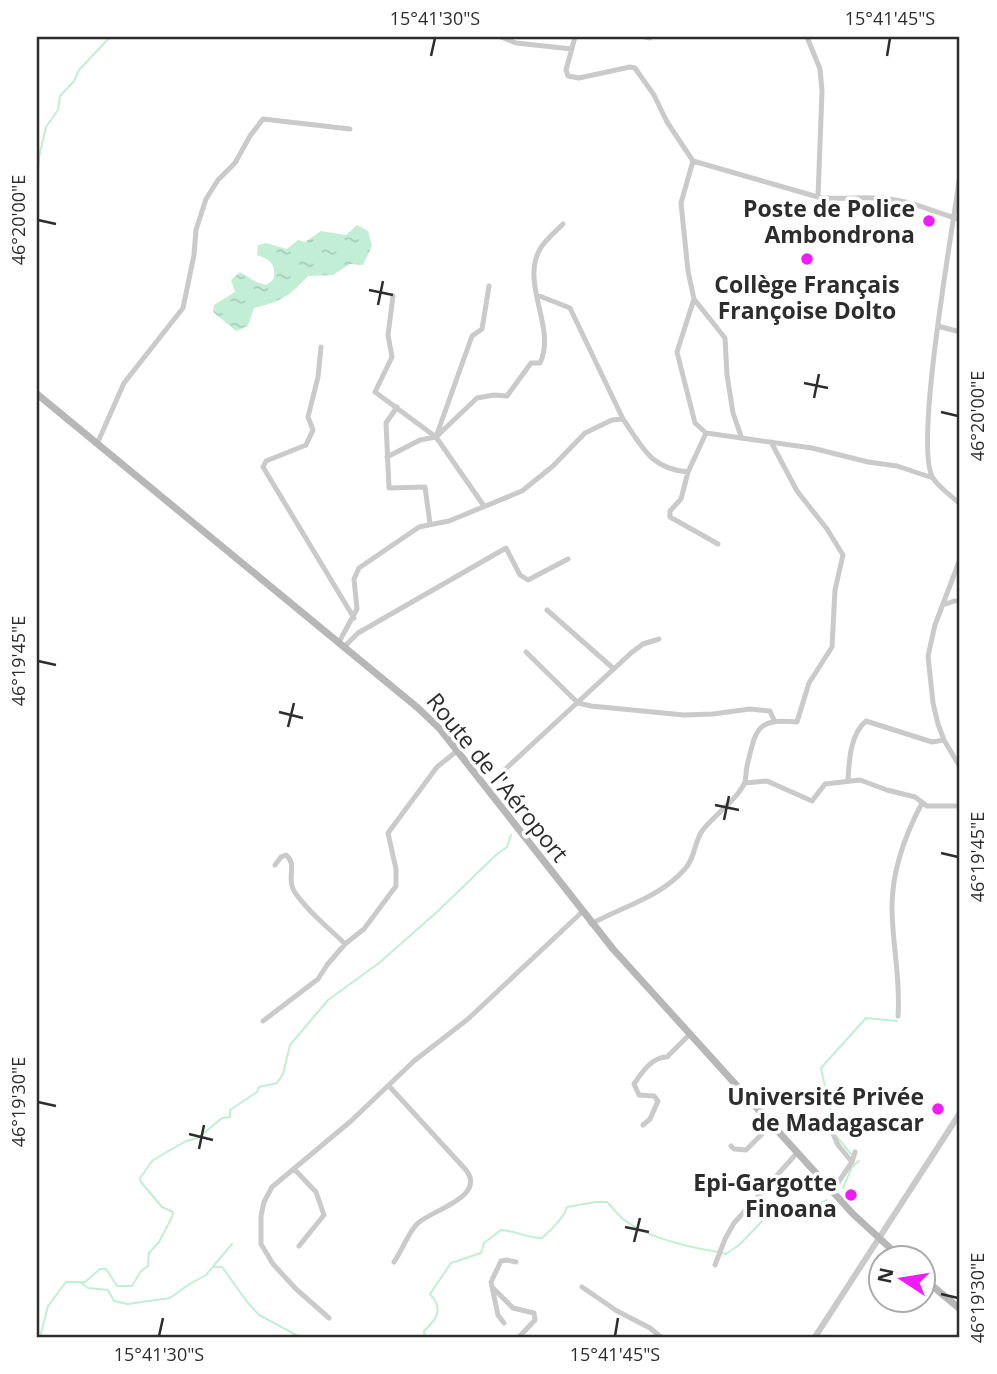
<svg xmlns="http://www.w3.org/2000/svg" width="997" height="1374" viewBox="0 0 997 1374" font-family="'Open Sans',sans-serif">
	<defs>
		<pattern id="water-ripples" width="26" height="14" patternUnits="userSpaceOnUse" patternTransform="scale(1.75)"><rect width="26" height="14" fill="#c2eed5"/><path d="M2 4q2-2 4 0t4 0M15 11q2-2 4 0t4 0" fill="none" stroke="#a7ccb7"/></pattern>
	</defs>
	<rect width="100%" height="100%" fill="#fff"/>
	<path fill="url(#water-ripples)" d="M 357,225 L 368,231 L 372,246 L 363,265 L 350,264 L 333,275 L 308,276 C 290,296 280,302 254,308 L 248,326 L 236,331 L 213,312 L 214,305 L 235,292 L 231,280 L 240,272 L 256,282 L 266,285 L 273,280 C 277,265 271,260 257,255 L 258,245 L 266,243 L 287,249 L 298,240 L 305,242 L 321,231 L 346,235 Z"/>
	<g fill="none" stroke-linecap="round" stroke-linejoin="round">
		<path stroke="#c2eed5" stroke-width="2" d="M 37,183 L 39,157 L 46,127 L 58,110 L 60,96 L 74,81 L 79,70 L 110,37
			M 835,1132 L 821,1068 L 866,1018 L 897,1021
			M 837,1137 L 851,1154
			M 843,1188 L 852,1167 L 859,1161
			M 722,1253 L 726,1254 L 739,1245 L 775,1208 C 793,1218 810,1208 827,1200
			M 215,1267 L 222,1267 L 248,1303 L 259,1315 L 300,1337
			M 80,1282 L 88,1288 L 108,1290 L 114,1301 L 128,1304 L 170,1298 L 188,1285 L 206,1275 L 232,1244
			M 40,1337 L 48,1306 L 66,1282 L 85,1282 L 100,1269 L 106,1269 L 117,1286 L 132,1286 L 141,1271 L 148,1266 L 149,1253 L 159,1242 L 172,1217 L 173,1212 L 162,1207 L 141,1182 L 140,1178 L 153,1160 L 186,1141 L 198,1138 L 222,1118 L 230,1117 L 230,1110 L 257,1092 L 259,1087 L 277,1083 L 283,1074 L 290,1045 L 328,1000 L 379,963 L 438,911 L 497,854 L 507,847 L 511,835
			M 425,1337 L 424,1331 C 437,1319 444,1309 430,1294 L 451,1263 L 481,1253 L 484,1243 L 501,1230 C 516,1231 528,1238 542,1238 C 551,1230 564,1218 567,1207 L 596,1202 L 607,1202 C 613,1208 617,1214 623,1219 C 647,1238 688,1247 718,1252"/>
		<path stroke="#cacaca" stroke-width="5" d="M 501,37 L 516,43 L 572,49
			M 575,37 L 566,70 L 568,76 L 579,78 L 630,67 L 635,68 L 654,95 L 667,122 L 693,161 L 681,203 L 688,271 L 694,299 L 725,338 L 727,375 L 733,413 L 741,436
			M 645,37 L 650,38
			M 807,37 L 820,69 L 822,91 L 818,197
			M 693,161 L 818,197 C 837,200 855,197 874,198 C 902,198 928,209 954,218 L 960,219
			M 960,174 C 954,223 913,447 933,478 C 939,488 952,496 960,504
			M 537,295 L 570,308 L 623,419
			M 393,296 L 388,335 L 392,357 L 375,392 L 436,437 L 484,506
			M 694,299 L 677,352 L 695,423 L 706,433
			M 938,326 L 960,332
			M 321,347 L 318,377 L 308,417 L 313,430 L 306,445 L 266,461 L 263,467 L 354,618
			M 397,407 L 386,423 L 389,488 L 425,487 L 430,524
			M 437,434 L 472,336 L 482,329 L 489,286
			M 97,444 L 124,383 L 183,308 L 194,255 L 196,230 L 206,199 L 218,180 L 235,163 L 250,136 L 263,119 L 350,129
			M 387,457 L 420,440 L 436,437 L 477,398 L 494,395 L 507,396 L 531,363 L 540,363 C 557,328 520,285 540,249 C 545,240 556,231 563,224
			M 688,472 L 681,499 L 670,511 L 670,517 L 718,544
			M 960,559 L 935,625 L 928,656 L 933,703 L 938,724 L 944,740 L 960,767
			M 943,605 L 954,601 L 960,601
			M 547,610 L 614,669
			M 339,642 L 357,609 L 354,579 L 359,568 L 419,527 L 449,521 L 522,491 L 553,466 L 585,433 L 612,420 L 623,419 C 643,448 651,469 688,472 L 706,433 L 812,448 L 868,462 L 897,466 L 933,478
			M 345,646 L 358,633 L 506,548 L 520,575 L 528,580 L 568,559
			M 526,652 L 578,703 L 591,706 L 684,715 L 713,714 L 750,709 L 770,711 L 774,720
			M 848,781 C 849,762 850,734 866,721 L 932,742 L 944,740
			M 745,783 L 767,781 L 812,801 L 825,784 L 860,780 L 887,790 L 915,797 L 927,806 L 960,806
			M 486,787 L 631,653 L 643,644 L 659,639
			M 275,865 L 281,857 L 286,855 C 298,865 286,877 294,891 C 307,911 328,927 345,944
			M 591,924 C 622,907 660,897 684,870 C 695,859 694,843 702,831 C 713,816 738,799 745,782 C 746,778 746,771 747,766 C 756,729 756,718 797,722 L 809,683 L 832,647 L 835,590 L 843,555 L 827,529 L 797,491 L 771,442
			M 898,1016 C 901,979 892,944 892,907 C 892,870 905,835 922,803
			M 263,1021 L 318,979 L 327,965 L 345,944 L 364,929 L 396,886 L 396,869 L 388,833 L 437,767 L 457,751
			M 389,1086 L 466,1170 C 487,1197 431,1210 417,1224 C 408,1233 402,1251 394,1262
			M 643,1125 L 650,1119 L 658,1101 L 654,1096 L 639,1095 L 634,1084 C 642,1072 652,1057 667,1057 L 689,1035
			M 829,1125 L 838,1145 L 852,1162 L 833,1190
			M 731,1146 L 734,1149 L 746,1150 L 772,1124
			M 852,1162 L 855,1152
			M 295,1170 L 316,1192 L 324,1215 L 299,1246
			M 713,1187 L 740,1184 L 765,1188
			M 715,1265 L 725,1239 L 734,1223 L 797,1153
			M 492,1287 L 513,1308 L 534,1313 L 535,1320 L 519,1337
			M 582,1287 L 617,1311 L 650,1328 L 661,1337
			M 329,1318 L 296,1289 L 273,1264 L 261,1244 L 261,1216 L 264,1202 L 272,1187 L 351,1121 L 414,1061 L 468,1019 L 582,912
			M 504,1323 L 498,1315 L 491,1282 L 501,1261 L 507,1260 L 516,1262"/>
		<path stroke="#cacaca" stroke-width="6" d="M 815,1337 L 960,1113"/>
		<path stroke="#b7b7b7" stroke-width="7" d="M 37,394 L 418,708 L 440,729 L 613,949 L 853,1214 L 901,1258
			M 923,1278 L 960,1309"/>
	</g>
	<path fill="none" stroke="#2d2d2d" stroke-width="2.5" d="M 431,56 L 435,38M 887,56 L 890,38M 38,220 L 56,224M 369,290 L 393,295M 378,305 L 383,281M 804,383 L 828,388M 814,398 L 819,374M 941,412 L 958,416M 38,661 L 56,665M 279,712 L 303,718M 288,727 L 294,703M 715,805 L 739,810M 724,820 L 729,796M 941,853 L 958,857M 38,1102 L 56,1106M 189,1134 L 213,1140M 199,1149 L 204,1125M 625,1227 L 649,1232M 634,1242 L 640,1218M 941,1294 L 958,1298M 159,1336 L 163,1318M 615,1336 L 618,1318"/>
	<g fill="#ef1cf6" stroke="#fff" stroke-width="2.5">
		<circle cx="929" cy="221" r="7"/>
		<circle cx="807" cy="259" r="7"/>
		<circle cx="938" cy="1109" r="7"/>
		<circle cx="851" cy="1195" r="7"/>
	</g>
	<g text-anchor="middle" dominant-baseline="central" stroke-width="7" stroke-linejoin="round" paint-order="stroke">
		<g font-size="23" font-weight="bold" fill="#2d2d2d" stroke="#fff" text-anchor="end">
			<text x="915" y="208">Poste de Police<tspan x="915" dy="26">Ambondrona</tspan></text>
			<text x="807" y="284" text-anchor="middle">Collège Français<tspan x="807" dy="26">Françoise Dolto</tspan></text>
			<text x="924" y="1096">Université Privée<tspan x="924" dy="26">de Madagascar</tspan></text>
			<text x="837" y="1182">Epi-Gargotte<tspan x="837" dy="26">Finoana</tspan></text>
		</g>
		<g font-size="23" fill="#2d2d2d" stroke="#fff">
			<text transform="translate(498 777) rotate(51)">Route de l'Aéroport</text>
		</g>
	</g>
	<rect width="997" height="1374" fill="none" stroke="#ffffff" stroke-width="77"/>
	<g transform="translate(902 1279) rotate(282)"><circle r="33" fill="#ffffff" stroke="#ababab" stroke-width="2"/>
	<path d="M0-5L12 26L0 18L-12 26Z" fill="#ef1cf6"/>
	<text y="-10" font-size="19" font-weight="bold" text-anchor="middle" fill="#2d2d2d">N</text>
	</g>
	<rect x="38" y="38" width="920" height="1298" fill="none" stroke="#2d2d2d" stroke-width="2.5"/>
	<g font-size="18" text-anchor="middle" fill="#2d2d2d">
		<text x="435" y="25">15°41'30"S</text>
		<text x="890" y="25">15°41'45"S</text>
		<text transform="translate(19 220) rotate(-90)" y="6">46°20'00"E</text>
		<text transform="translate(978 416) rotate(-90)" y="6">46°20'00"E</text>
		<text transform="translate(19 661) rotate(-90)" y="6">46°19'45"E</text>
		<text transform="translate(978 857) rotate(-90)" y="6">46°19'45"E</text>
		<text transform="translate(19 1102) rotate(-90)" y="6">46°19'30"E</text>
		<text transform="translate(978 1298) rotate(-90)" y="6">46°19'30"E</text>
		<text x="159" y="1361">15°41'30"S</text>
		<text x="615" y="1361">15°41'45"S</text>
	</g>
</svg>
